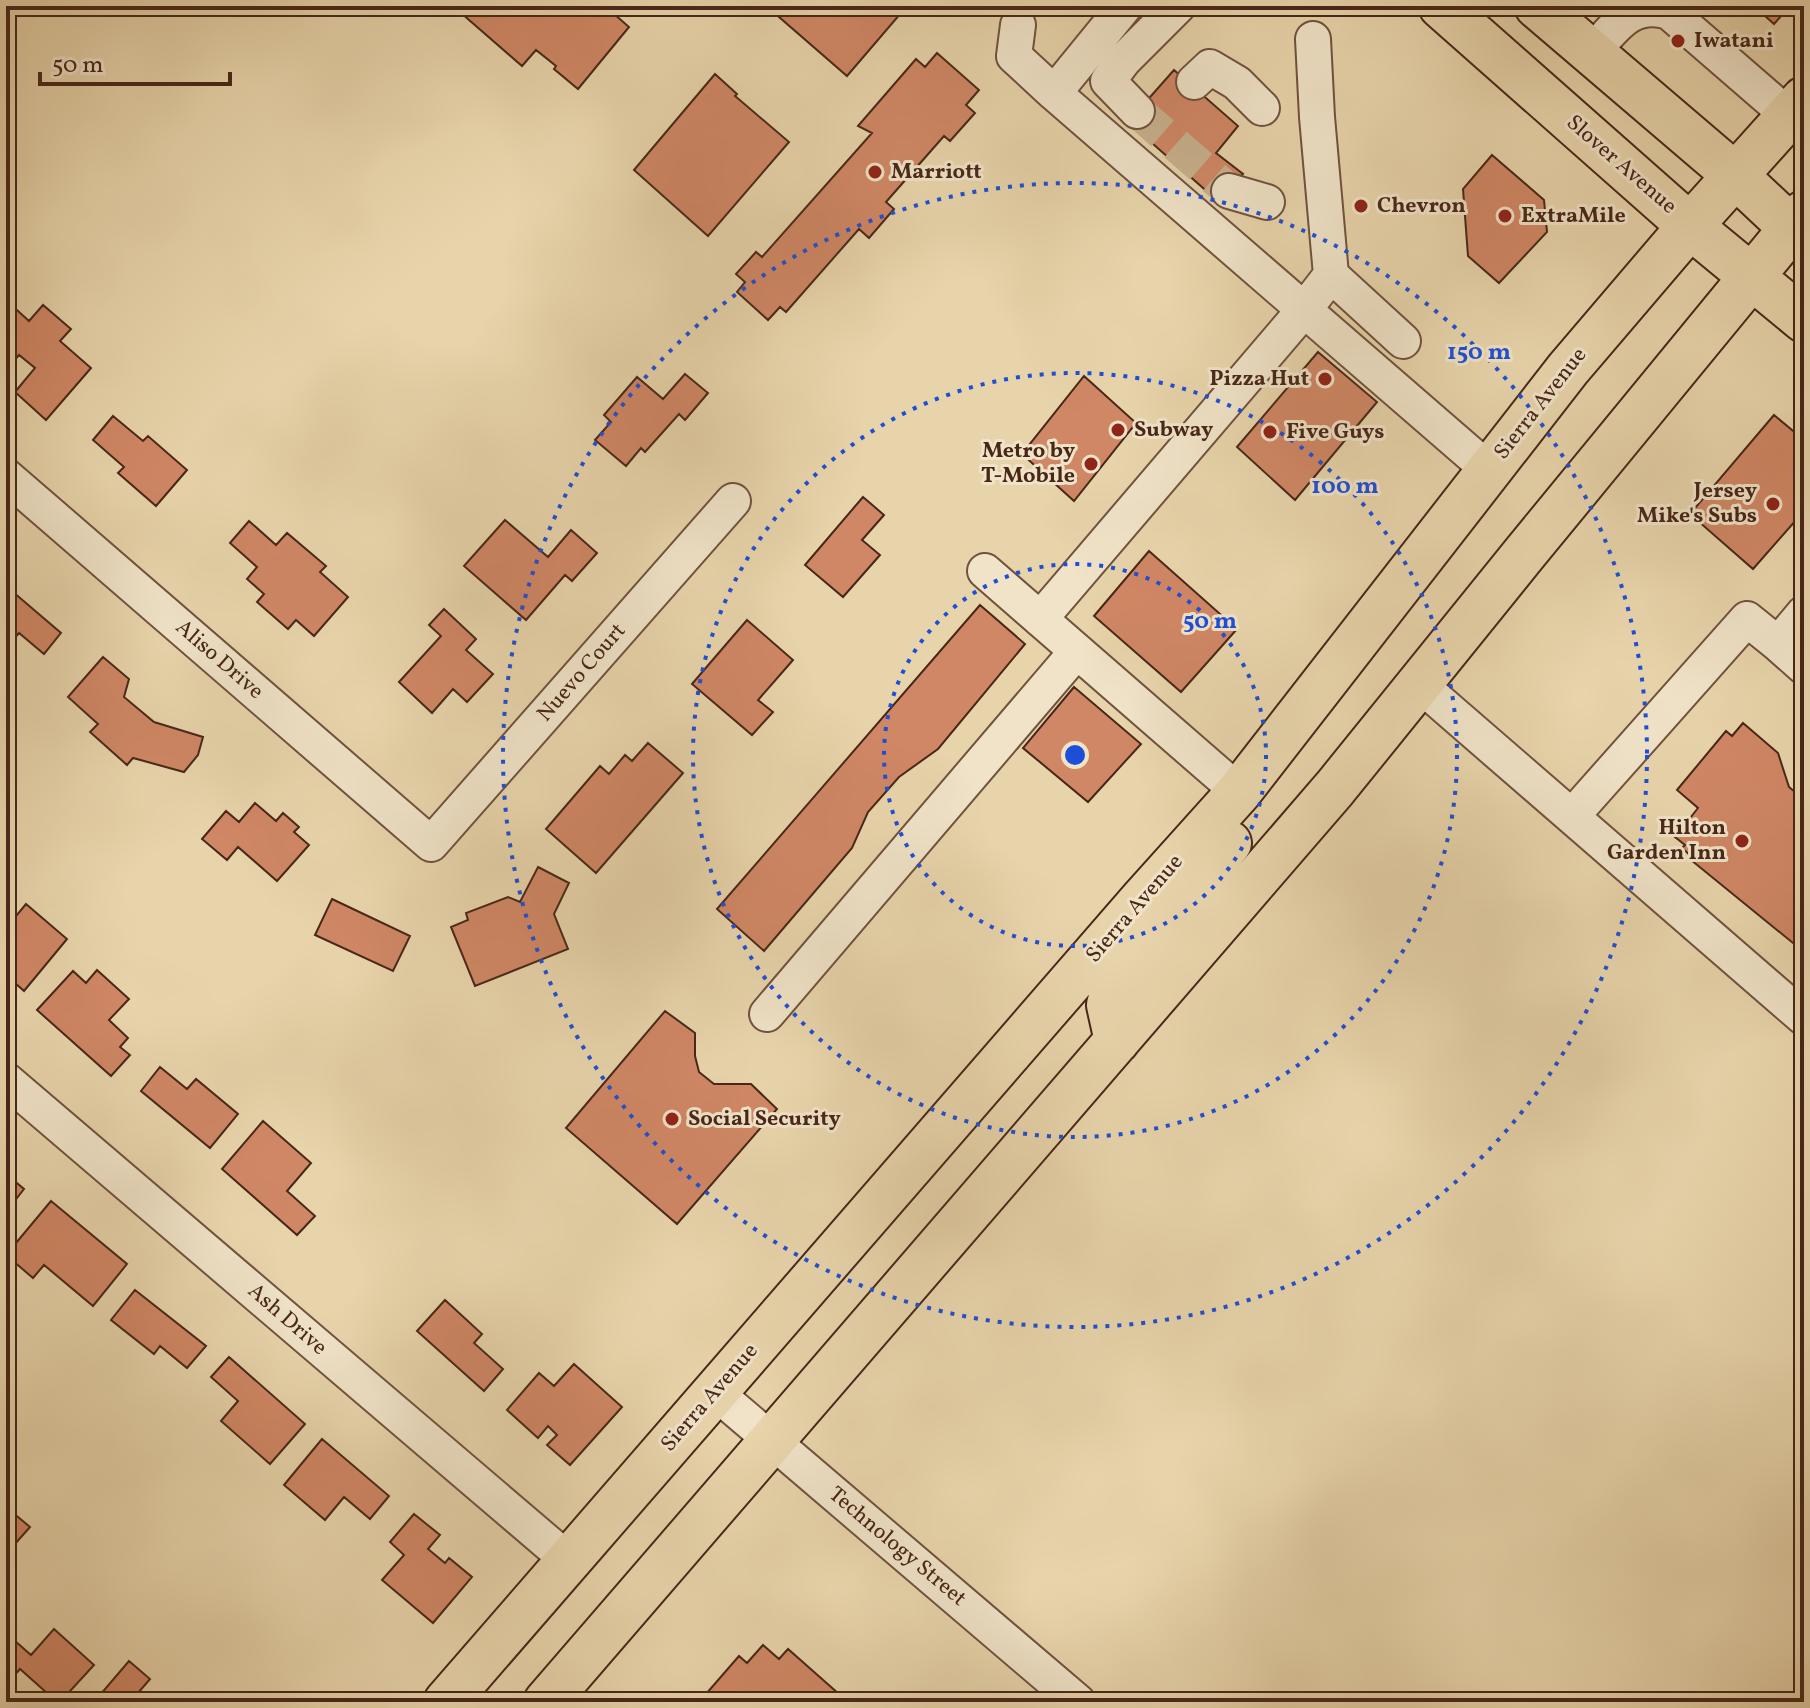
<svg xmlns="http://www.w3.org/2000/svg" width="1810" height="1708" viewBox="0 0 1810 1708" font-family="Vollkorn,serif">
	<rect width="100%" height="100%" fill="#e8d4ab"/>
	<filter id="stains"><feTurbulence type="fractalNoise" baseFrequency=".0025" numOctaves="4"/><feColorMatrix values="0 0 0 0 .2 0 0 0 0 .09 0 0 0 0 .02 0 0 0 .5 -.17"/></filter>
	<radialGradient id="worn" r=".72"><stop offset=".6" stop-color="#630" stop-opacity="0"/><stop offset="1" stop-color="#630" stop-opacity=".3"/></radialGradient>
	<path fill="#d08765" stroke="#482719" stroke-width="2" d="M 453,6 L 605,6 L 629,27 L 578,89 L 554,69 L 556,66 L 536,50 L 522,66 Z
		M 774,6 L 907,6 L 847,76 L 771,10 Z
		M 1754,6 L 1790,6 L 1774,24 Z
		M 937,53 L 979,90 L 966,105 L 975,113 L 950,141 L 944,136 L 886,202 L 894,209 L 869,238 L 859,229 L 786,312 L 780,307 L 768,320 L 737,292 L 745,282 L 736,274 L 756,252 L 762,257 L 872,133 L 858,126 L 916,59 L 925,67 Z
		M 1174,70 L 1238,126 L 1216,153 L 1243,174 L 1219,202 L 1128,122 Z
		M 715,74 L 737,94 L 735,96 L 789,142 L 708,236 L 634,170 Z
		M 1492,155 L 1544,200 L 1547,232 L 1499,283 L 1468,256 L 1463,189 Z
		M 6,300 L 29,321 L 43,305 L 71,329 L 60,341 L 91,368 L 46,420 L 15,392 L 35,368 L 19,355 L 6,370 Z
		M 1318,352 L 1377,402 L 1295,500 L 1237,447 Z
		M 685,374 L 708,393 L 685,420 L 679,414 L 645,452 L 641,448 L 626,466 L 595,440 L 611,422 L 604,415 L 637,377 L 663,399 Z
		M 1084,376 L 1136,423 L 1074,501 L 1022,454 Z
		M 1774,415 L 1804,440 L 1804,511 L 1753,569 L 1690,514 Z
		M 113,416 L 143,441 L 148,436 L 187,470 L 156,506 L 118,473 L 124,467 L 93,440 Z
		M 863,497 L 884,515 L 862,540 L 880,555 L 843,597 L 805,565 Z
		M 505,520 L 548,557 L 571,530 L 597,553 L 572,581 L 565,575 L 526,620 L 464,566 Z
		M 249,521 L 276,545 L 287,533 L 326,566 L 320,572 L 348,597 L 314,636 L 296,620 L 288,629 L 257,602 L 264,594 L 247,579 L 257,567 L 230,543 Z
		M 1149,551 L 1237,629 L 1181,692 L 1094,616 Z
		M 6,586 L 61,633 L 44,654 L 19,633 L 6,648 Z
		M 980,605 L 1025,644 L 938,749 L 899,777 L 868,812 L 852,848 L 764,951 L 717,909 Z
		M 444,609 L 476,639 L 466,650 L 493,674 L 467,702 L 453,689 L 432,713 L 399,682 L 441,636 L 429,625 Z
		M 747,620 L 793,660 L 758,700 L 773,712 L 752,735 L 692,684 Z
		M 103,657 L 129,679 L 124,697 L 154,722 L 203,737 L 198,755 L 184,772 L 133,758 L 127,765 L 90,732 L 98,724 L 68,697 Z
		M 1074,687 L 1141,744 L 1088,802 L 1023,748 Z
		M 1743,723 L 1778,753 L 1789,787 L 1801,797 L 1804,793 L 1804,952 L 1691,860 L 1692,857 L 1682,848 L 1685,845 L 1675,837 L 1698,808 L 1677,790 L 1726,731 L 1732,736 Z
		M 648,743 L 683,773 L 596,873 L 546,829 L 600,766 L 609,774 L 625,755 L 632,761 Z
		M 255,803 L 276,821 L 283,813 L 299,827 L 294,832 L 309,845 L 277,881 L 238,847 L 227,860 L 202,839 L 226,811 L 239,822 Z
		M 538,867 L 569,883 L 554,914 L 568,949 L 475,986 L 451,927 L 468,920 L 466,913 L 508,897 L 520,902 Z
		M 332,899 L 410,936 L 393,971 L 315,935 Z
		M 26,904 L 67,939 L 24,991 L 6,975 L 6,928 Z
		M 97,970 L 129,999 L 109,1020 L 128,1038 L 120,1047 L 130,1055 L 111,1076 L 37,1010 L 73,971 L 86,983 Z
		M 665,1011 L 695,1033 L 695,1056 L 699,1072 L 714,1084 L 751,1084 L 777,1109 L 677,1224 L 566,1128 Z
		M 160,1067 L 187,1089 L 196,1079 L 238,1114 L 210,1148 L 141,1091 Z
		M 263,1121 L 311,1163 L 287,1191 L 315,1216 L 297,1235 L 222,1169 Z
		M 6,1174 L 24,1189 L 6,1212 Z
		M 51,1201 L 127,1264 L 93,1306 L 44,1265 L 33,1278 L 6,1255 Z
		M 135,1290 L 206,1346 L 187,1368 L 160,1346 L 154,1354 L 111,1320 Z
		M 445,1300 L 482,1334 L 474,1343 L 503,1369 L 484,1391 L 417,1331 Z
		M 229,1357 L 305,1424 L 270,1464 L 221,1421 L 238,1401 L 211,1377 Z
		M 574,1364 L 622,1407 L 570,1465 L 547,1445 L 557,1435 L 548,1426 L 538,1438 L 507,1410 L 539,1373 L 554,1386 Z
		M 322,1439 L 389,1496 L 370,1519 L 344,1497 L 325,1520 L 284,1485 Z
		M 6,1507 L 30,1527 L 6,1554 Z
		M 414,1514 L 440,1535 L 428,1549 L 445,1563 L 449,1558 L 472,1577 L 433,1623 L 382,1580 L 404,1555 L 390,1542 Z
		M 54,1629 L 94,1665 L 60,1702 L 57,1702 L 20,1669 L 13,1677 L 6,1671 L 6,1633 L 31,1655 Z
		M 763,1645 L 779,1659 L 788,1649 L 848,1702 L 699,1702 L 739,1656 L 747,1663 Z
		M 129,1661 L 150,1679 L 138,1693 L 148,1702 L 94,1702 Z"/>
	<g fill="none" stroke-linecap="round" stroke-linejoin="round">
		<path stroke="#c8b18e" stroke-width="34" stroke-dasharray="34 17" stroke-linecap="butt" d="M 1137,111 L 1229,191"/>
		<defs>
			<path id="minor" d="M 1125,6 L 1054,93 L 1489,470
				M 1018,25 L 1014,56 L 1054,93
				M 1592,53 C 1614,28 1631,0 1669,12 L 1789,116
				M 1194,82 L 1210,67 L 1237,83 L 1262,108
				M 1137,111 L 1108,81 L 1124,60 L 1178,6
				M 1229,191 L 1267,202
				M 1331,275 L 1403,341
				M 6,476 L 431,844 L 733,501
				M 985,571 L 1239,792
				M 1040,619 L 1304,310 L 1331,275 L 1317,117 L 1313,39
				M 1778,644 L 1804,667
				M 1419,684 L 1804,1018
				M 1572,816 L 1747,619 L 1778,644 L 1804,613
				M 767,1014 L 1077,651
				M 6,1080 L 568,1560
				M 716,1393 L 1078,1702"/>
			<path id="major" d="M 1441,6 L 1690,226 L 1804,320
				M 1537,6 L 1736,176 L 1804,240
				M 1117,1041 L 1109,1005 L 1115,982 L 1229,843
				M 446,1702 L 1142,900 L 1239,792 L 1568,369 L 1690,226 L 1804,99
				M 546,1702 L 1335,788 L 1524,554 L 1804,213"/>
		</defs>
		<use href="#minor" stroke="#70523e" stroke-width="38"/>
		<use href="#major" stroke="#482719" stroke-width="48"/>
		<use href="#minor" stroke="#f0e3c8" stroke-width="34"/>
		<use href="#major" stroke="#e8d4ab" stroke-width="44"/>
	</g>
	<g fill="none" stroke="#1d4ed8" stroke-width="4" stroke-dasharray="4 8">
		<circle cx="1075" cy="755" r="191"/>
		<circle cx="1075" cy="755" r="382"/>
		<circle cx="1075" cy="755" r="572"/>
	</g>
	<g fill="#8f2418" stroke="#f0e3c8" stroke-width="3">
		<circle cx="1678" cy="41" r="8"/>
		<circle cx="875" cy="172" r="8"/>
		<circle cx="1361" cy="206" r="8"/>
		<circle cx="1505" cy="216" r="8"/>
		<circle cx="1325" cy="379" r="8"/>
		<circle cx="1118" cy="430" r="8"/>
		<circle cx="1270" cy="432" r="8"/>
		<circle cx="1091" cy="464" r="8"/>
		<circle cx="1773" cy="504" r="8"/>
		<circle cx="1742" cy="841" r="8"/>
		<circle cx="672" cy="1119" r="8"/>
	</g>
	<g text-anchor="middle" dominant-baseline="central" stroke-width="6" stroke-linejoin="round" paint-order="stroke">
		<g font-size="22" font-weight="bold" fill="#482719" stroke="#f0e3c8" text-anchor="start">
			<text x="1694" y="41">Iwatani</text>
			<text x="891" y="172">Marriott</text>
			<text x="1377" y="206">Chevron</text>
			<text x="1521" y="216">ExtraMile</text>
			<text x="1309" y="379" text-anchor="end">Pizza Hut</text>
			<text x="1134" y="430">Subway</text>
			<text x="1286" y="432">Five Guys</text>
			<text x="1075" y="451" text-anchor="end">Metro by<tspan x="1075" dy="25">T-Mobile</tspan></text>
			<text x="1757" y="491" text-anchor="end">Jersey<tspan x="1757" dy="25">Mike's Subs</tspan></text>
			<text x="1726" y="828" text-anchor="end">Hilton<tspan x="1726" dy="25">Garden Inn</tspan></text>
			<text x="688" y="1119">Social Security</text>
		</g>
		<g font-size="22" fill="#482719" stroke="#f0e3c8">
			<text transform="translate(1621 165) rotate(41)">Slover Avenue</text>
			<text transform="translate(1541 404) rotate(-52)">Sierra Avenue</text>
			<text transform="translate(219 660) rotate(41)">Aliso Drive</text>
			<text transform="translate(582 673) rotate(-49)">Nuevo Court</text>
			<text transform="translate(1135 909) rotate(-49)">Sierra Avenue</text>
			<text transform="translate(287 1320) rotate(41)">Ash Drive</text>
			<text transform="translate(710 1398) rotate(-49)">Sierra Avenue</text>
			<text transform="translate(897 1547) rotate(40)">Technology Street</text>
		</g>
	</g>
	<circle cx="1075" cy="755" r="12" fill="#1d4ed8" stroke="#f0e3c8" stroke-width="4"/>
	<g font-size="24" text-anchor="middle" font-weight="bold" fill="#1d4ed8" stroke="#f0e3c8" stroke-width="6" stroke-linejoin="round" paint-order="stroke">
		<text x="1479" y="359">150 m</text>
		<text x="1345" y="493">100 m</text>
		<text x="1210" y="628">50 m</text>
	</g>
	<rect width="1810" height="1708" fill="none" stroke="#e8d4ab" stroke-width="32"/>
	<rect x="8" y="8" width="1794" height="1692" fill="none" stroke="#482719" stroke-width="4"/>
	<rect x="16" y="16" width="1778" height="1676" fill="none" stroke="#482719" stroke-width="2"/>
	<path d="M40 72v12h190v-12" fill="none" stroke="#482719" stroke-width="4"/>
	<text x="52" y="72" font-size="24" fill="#482719" stroke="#f0e3c8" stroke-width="6" paint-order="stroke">50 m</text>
	<rect width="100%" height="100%" filter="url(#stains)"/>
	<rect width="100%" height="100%" fill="url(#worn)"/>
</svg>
